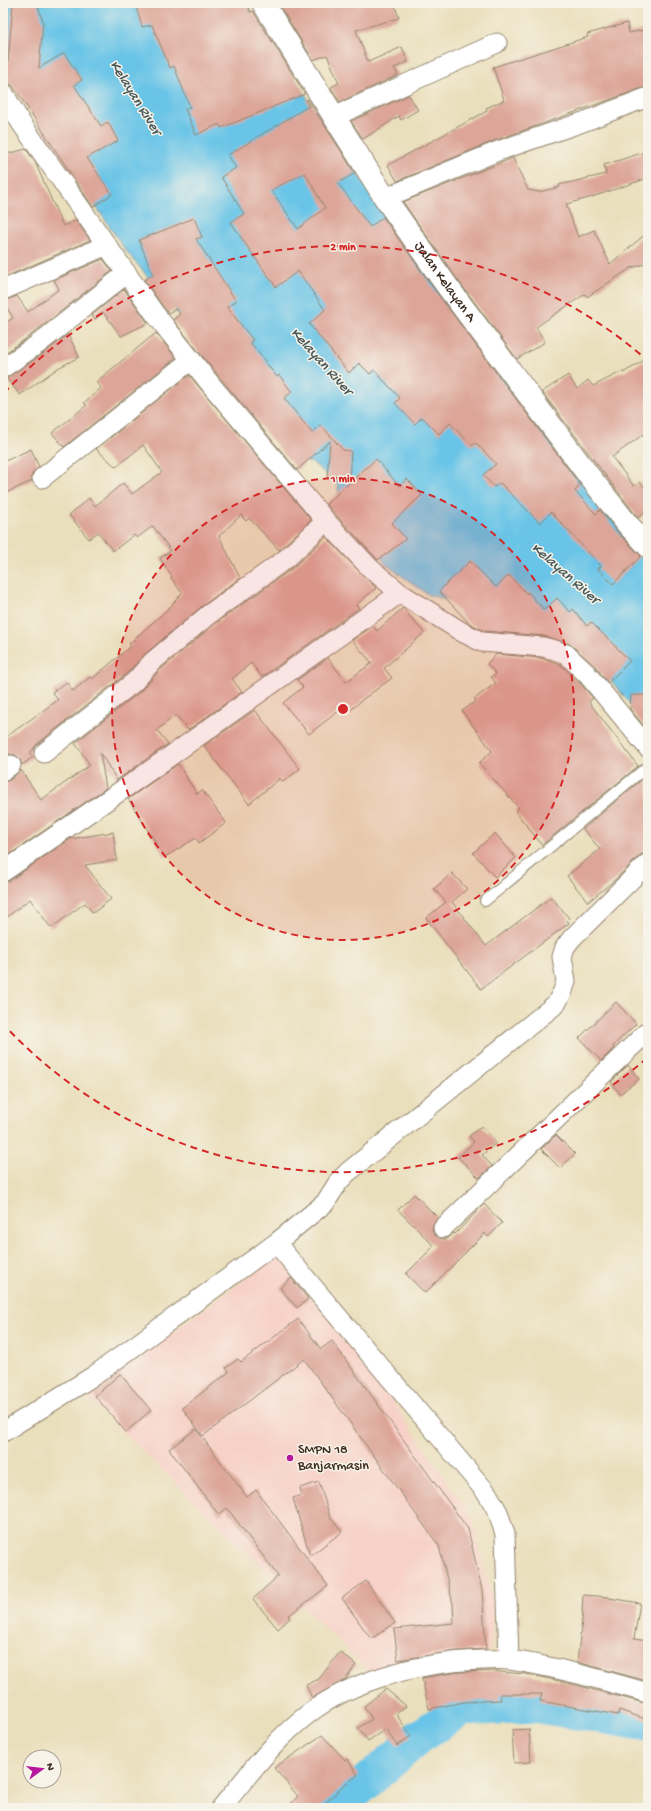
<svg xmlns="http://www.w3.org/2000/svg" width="651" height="1811" viewBox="0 0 651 1811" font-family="'Gochi Hand',sans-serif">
	<rect width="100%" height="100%" fill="#f7f3e8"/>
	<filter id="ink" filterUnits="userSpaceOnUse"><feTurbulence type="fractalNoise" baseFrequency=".025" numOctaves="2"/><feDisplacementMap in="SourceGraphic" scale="8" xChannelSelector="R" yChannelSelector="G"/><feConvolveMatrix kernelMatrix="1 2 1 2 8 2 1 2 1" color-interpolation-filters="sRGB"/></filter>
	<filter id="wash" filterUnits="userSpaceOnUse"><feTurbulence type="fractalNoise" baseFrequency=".012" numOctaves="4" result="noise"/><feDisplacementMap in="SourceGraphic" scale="16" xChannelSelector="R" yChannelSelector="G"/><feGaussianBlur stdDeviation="0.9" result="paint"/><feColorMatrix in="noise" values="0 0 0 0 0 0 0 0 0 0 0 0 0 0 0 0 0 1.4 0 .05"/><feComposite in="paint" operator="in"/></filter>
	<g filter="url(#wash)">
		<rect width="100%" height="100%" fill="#eadfbc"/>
		<path fill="#f7d1c7" d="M 278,1255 L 374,1374 L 473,1520 L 494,1609 L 490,1651 L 371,1673 L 86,1396 Z"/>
		<path fill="#69c4e7" stroke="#527782" d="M 3,3 L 246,3 L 344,155 L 454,312 L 628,537 L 648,557 L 648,725 L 579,642 L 546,624 L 429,595 L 387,565 L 340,510 L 338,485 L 313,463 L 299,460 L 124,248 L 70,167 L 12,62 L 3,28 Z"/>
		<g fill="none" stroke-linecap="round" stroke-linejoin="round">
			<path stroke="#69c4e7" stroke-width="35" d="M 337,1808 L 419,1737 L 461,1709 L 534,1705 L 648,1724"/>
		</g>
		<g id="blocks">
			<path fill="#dca598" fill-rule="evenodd" d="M 13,3 L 37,3 L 43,22 L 39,68 L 64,53 L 82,80 L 74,85 L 101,126 L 108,122 L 118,141 L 87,158 L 112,194 L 93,207 L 13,86 L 7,82 L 9,81 L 3,65 L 8,63 Z
				M 135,3 L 248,3 L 250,12 L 253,11 L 305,94 L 221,128 L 219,124 L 196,135 L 185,109 L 190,107 L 174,66 L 170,68 L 152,25 L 142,27 Z
				M 278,3 L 394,3 L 399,18 L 356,30 L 368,62 L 402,47 L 408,62 L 394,68 L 398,75 L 340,102 L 331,87 L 339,83 L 327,55 L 313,60 Z
				M 627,23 L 629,33 L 648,29 L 648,86 L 494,141 L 397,181 L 388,165 L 487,111 L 486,108 L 504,100 L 493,67 L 588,37 L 587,34 Z
				M 409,95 L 418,110 L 401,120 L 399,116 L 363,139 L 351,121 Z
				M 308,99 L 355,173 L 338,183 L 370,227 L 383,217 L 437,293 L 580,485 L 575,491 L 596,514 L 600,510 L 619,534 L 641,556 L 613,584 L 598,569 L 601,566 L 551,512 L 540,523 L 500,483 L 494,487 L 483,475 L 496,464 L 476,443 L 472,446 L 450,423 L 439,434 L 422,417 L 415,424 L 395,403 L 400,398 L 374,370 L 370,374 L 359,363 L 349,373 L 309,324 L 325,310 L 298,271 L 276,287 L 244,242 L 231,222 L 244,214 L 221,177 L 236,168 L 228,155 L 309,106 L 306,100 ZM 305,173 L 325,208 L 298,229 L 271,190 Z
				M 26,149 L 35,162 L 63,226 L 76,220 L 90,240 L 3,278 L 3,155 Z
				M 648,151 L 648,178 L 589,198 L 566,204 L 578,237 L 594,230 L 610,264 L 648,232 L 648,263 L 631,268 L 587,297 L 585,294 L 536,327 L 545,342 L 517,359 L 457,279 L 403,202 L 513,158 L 528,190 L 539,192 L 560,187 L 559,185 L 606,174 L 604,165 Z
				M 194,218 L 202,237 L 196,239 L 236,301 L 227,307 L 253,340 L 250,342 L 277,377 L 279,375 L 292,392 L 284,398 L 312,433 L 321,425 L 343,450 L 351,451 L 349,480 L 327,478 L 330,441 L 297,470 L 221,379 L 173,320 L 180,314 L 176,309 L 168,313 L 144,280 L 153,275 L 139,240 Z
				M 103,259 L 112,271 L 31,335 L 4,354 L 3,325 L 13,318 L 3,301 L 17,296 L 28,312 L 59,289 L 54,280 Z
				M 124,289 L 148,323 L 121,336 L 103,312 L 95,319 L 92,315 Z
				M 156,333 L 176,358 L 64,447 L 52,433 L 87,405 L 84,403 L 101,388 L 96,382 Z
				M 68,334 L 79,357 L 58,368 L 20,395 L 6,378 L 44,353 Z
				M 643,361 L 648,370 L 648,431 L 612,457 L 634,486 L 640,482 L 648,492 L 648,511 L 638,518 L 542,392 L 568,375 L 577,389 L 588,380 L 593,386 L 623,371 L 623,373 Z
				M 189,375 L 311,520 L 279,550 L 249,518 L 246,521 L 241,515 L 219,536 L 240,578 L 201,607 L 145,654 L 126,674 L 37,744 L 30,753 L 33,757 L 22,765 L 20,759 L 15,755 L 9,754 L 3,757 L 3,739 L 58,700 L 52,692 L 67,682 L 73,691 L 90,677 L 92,679 L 131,646 L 129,644 L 170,607 L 182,593 L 171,578 L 172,577 L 160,558 L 171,551 L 153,526 L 137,538 L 134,535 L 113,551 L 98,532 L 89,539 L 69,515 L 89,498 L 95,506 L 123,483 L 132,494 L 162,472 L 143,445 L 116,467 L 96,449 Z
				M 31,449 L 39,467 L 32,474 L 32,481 L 3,494 L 3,462 Z
				M 376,459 L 399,486 L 407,479 L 422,495 L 392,523 L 406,539 L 378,560 L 326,504 Z
				M 326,537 L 376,588 L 356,605 L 359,608 L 262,677 L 251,663 L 232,679 L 242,692 L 188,730 L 176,715 L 157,730 L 168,744 L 117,780 L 100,753 L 106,788 L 3,859 L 3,782 L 10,780 L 21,770 L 41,800 L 90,765 L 75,743 L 141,691 L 160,670 L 215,624 L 294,567 Z
				M 470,561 L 496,587 L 509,575 L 527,594 L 528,592 L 544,610 L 557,598 L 570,612 L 573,609 L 587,626 L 591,622 L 630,661 L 608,683 L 595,666 L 570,644 L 544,636 L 485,631 L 469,623 L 439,591 Z
				M 403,608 L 424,633 L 384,668 L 392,678 L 363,699 L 344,716 L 340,710 L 309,734 L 283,703 L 303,687 L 297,680 L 328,658 L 346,682 L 372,663 L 352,640 L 373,626 L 377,631 Z
				M 496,654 L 541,658 L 560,664 L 579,682 L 593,698 L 589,702 L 638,766 L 542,845 L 515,811 L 519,808 L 479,763 L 492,751 L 462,711 L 476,701 L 474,699 L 496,683 L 491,677 L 496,674 L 487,664 Z
				M 631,695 L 648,695 L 648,731 L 630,709 Z
				M 255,710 L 300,769 L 283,782 L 280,778 L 249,804 L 204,746 Z
				M 178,764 L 197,794 L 202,790 L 226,823 L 199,843 L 196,838 L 165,857 L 128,799 Z
				M 646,776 L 648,780 L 648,852 L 640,855 L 617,878 L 588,902 L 567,876 L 600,849 L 583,829 Z
				M 113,832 L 117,860 L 85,865 L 111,899 L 93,913 L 85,903 L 51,928 L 30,899 L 3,920 L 3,883 L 9,881 L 70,839 Z
				M 495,833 L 516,858 L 495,877 L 473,853 Z
				M 452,873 L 467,889 L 452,902 L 486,946 L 551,897 L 569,918 L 567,920 L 569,923 L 481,989 L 426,918 L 446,902 L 434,889 Z
				M 616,1002 L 636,1024 L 616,1043 L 613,1047 L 614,1048 L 601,1061 L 579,1038 Z
				M 628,1065 L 639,1079 L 620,1094 L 611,1082 Z
				M 482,1126 L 496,1143 L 482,1155 L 492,1166 L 479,1178 L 458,1157 L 474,1142 L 469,1136 Z
				M 556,1135 L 575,1154 L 560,1168 L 541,1149 Z
				M 414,1194 L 438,1218 L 433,1225 L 432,1230 L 435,1235 L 440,1238 L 446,1239 L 453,1233 L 455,1234 L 484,1204 L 502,1223 L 488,1237 L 485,1233 L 425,1293 L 406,1274 L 434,1246 L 398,1210 Z
				M 291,1278 L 308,1299 L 297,1308 L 280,1288 Z
				M 298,1319 L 321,1349 L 332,1341 L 468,1529 L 482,1590 L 486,1649 L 457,1651 L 398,1660 L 394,1629 L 454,1623 L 453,1604 L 439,1546 L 304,1359 L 203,1436 L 182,1408 L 229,1372 L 226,1368 L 238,1359 L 241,1362 Z
				M 120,1374 L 151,1410 L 126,1432 L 95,1396 Z
				M 196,1429 L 247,1497 L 256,1490 L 328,1586 L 288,1616 L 290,1618 L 278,1629 L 253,1599 L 278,1576 L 227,1508 L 219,1515 L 169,1449 Z
				M 319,1482 L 330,1517 L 342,1532 L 310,1556 L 293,1498 L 302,1495 L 300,1488 Z
				M 366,1581 L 395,1623 L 371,1639 L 342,1598 Z
				M 583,1595 L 609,1597 L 609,1598 L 640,1603 L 634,1639 L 648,1641 L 647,1681 L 577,1662 L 583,1612 L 582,1612 Z
				M 340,1652 L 356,1665 L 345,1680 L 312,1698 L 306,1685 L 319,1679 Z
				M 499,1671 L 499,1672 L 526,1674 L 560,1681 L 648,1704 L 648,1720 L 619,1710 L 618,1715 L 540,1701 L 542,1694 L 500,1694 L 501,1700 L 464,1702 L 429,1709 L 422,1678 L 459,1672 Z
				M 386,1689 L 406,1706 L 396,1714 L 411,1736 L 397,1746 L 386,1729 L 368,1741 L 358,1728 L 372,1719 L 364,1706 Z
				M 529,1729 L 531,1762 L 514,1763 L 512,1730 Z
				M 322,1735 L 345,1760 L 347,1759 L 358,1775 L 344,1785 L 320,1808 L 287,1808 L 298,1796 L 274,1768 Z"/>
		</g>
	</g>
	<g filter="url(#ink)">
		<use href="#blocks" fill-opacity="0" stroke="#92846d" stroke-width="1"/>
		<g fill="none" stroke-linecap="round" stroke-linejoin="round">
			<defs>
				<path id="lane" d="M 485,901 L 648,766"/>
				<path id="street" d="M 3,92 L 21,123 L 155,314 L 212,386 L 326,521 L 370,568 L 400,593 L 462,632 L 482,642 L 543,647 L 555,650 L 566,654 L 587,674 L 648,748
					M 333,117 L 497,43
					M 385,198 L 498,151 L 583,122 L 648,97
					M 3,290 L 107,245
					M 3,368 L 38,344 L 127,273
					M 42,478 L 191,360
					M 44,753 L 134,682 L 152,662 L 208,615 L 287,558 L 326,521
					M 3,771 L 11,765
					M 3,872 L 138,779 L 400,593
					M 443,1228 L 648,1031
					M 276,1243 L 487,1493 L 498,1512 L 505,1534 L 509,1660
					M 3,1432 L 95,1375 L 276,1243 L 325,1203 L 339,1181 L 348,1172 L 556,1004 L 563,991 L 566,981 L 562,957 L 565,947 L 572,938 L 648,863
					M 221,1808 C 248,1776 273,1741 307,1715 C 352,1679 423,1662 480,1660 C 490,1660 500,1659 510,1660 C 557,1667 603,1680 648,1693"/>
				<g id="secondary">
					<path id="s1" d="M 263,3 L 385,198 L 447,286 L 589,476 L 628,525 L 648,546"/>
				</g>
			</defs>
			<use href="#lane" stroke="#92846d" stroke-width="12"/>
			<use href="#street" stroke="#92846d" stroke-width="21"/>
			<use href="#secondary" stroke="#92846d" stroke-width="24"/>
			<use href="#lane" stroke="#fff" stroke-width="10"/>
			<use href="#street" stroke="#fff" stroke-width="19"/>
			<use href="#secondary" stroke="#fff" stroke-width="22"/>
		</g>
	</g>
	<circle cx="343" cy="709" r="231" fill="#d62828" fill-opacity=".12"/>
	<g fill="none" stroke="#d62828" stroke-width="2" stroke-dasharray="7 5">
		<circle cx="343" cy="709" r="231"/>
		<path d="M647 1058A463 463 0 0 1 4 1025M4 393A463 463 0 0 1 647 360"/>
	</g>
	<circle fill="#b5179e" stroke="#f7f3e8" stroke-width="1.5" cx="290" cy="1458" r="4"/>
	<g text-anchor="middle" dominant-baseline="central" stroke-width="3" stroke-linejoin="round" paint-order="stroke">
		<g font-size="14" fill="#3b2a1e" stroke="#f7f3e8">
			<text stroke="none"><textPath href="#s1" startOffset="333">Jalan Kelayan A</textPath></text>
		</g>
		<g font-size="14" fill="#3b2a1e" stroke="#f7f3e8" text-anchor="start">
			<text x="298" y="1450">SMPN 18<tspan x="298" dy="16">Banjarmasin</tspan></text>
		</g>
		<g font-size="15" font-style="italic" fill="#49585a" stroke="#f7f3e8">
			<text transform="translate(135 98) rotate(58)">Kelayan River</text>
			<text transform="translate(321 362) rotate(48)">Kelayan River</text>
			<text transform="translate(565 574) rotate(41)">Kelayan River</text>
		</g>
	</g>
	<circle cx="343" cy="709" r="6" fill="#d62828" stroke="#f7f3e8" stroke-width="2"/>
	<g font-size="12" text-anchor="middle" font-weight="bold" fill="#d62828" stroke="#f7f3e8" stroke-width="3" stroke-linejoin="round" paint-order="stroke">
		<text x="343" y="250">2 min</text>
		<text x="343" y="482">1 min</text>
	</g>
	<rect width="651" height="1811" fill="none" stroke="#f7f3e8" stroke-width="16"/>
	<g transform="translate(42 1769) rotate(75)"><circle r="19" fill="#f7f3e8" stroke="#aca397"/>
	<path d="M0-3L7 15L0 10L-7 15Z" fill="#b5179e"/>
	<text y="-6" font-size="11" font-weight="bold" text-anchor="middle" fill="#3b2a1e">N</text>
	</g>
</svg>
